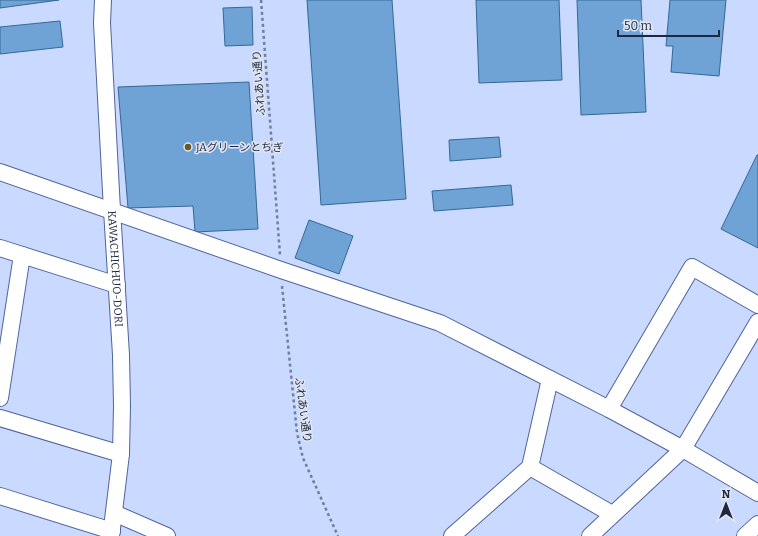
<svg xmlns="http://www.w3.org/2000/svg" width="758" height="536" viewBox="0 0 758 536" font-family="Bitter,'Noto Sans JP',serif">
	<rect width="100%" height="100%" fill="#c9d9ff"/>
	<path fill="#6fa3d5" stroke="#356896" d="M 0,0 L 59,0 L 0,8 Z
		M 307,0 L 392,0 L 406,199 L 321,205 Z
		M 476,0 L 559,0 L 562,80 L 479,83 Z
		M 577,0 L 641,0 L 646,112 L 581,115 Z
		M 670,0 L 726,0 L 719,76 L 671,72 L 673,46 L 666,46 Z
		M 252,7 L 253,45 L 225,46 L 223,8 Z
		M 60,21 L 63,47 L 0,54 L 0,27 Z
		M 249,82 L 258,229 L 195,232 L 193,206 L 128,208 L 118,87 Z
		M 499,137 L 501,157 L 450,161 L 449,140 Z
		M 757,155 L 758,155 L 758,248 L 721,229 Z
		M 511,185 L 513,205 L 434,211 L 432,191 Z
		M 309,220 L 353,236 L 339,274 L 295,258 Z"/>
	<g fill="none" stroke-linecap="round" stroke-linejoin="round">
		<defs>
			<g id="minor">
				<path id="s1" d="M 103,0 L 102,23 L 112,210 L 121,355 L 122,406 L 121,454 L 111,536"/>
				<path d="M 0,172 L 281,270 L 440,323 L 609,409 L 683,449 L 758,493"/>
				<path d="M 0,248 L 117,285"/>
				<path d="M 0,398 L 22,255"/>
				<path d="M 609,409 L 692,267 L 758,305"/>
				<path d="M 0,418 L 121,454"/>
				<path d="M 530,467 L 612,514"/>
				<path d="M 0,496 L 112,531"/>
				<path d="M 114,513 L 167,536"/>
				<path d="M 452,536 L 530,467 L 550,379"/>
				<path d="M 590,536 L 683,449 L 758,322"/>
				<path d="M 745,536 L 758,524"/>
			</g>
		</defs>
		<use href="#minor" stroke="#50649c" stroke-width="18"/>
		<path stroke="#717e9d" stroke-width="2.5" stroke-dasharray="3 3" stroke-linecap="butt" d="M 261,0 L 280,255
			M 282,286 L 297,433 L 303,458 L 338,536"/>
		<use href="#minor" stroke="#fff" stroke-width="16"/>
	</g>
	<circle fill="#6b5726" stroke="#e1e6f3" stroke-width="1.5" cx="188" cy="147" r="4"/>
	<g text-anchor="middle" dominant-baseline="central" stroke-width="3" stroke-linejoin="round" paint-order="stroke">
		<g font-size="11" fill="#1f2840" stroke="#e1e6f3">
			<text transform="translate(259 83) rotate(-94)">ふれあい通り</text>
			<text stroke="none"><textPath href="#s1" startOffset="269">KAWACHICHUO-DORI</textPath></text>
			<text transform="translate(303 410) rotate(82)">ふれあい通り</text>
		</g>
		<g font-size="11" fill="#1f2840" stroke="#e1e6f3" text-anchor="start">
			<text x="196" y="147">JAグリーンとちぎ</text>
		</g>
	</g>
	<g transform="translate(726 504)" stroke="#e1e6f3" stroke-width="3" paint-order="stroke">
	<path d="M0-3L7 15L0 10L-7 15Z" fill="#1f2840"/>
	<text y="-6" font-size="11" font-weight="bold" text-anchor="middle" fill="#1f2840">N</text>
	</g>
	<path d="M618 30v6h101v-6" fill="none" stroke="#1f2840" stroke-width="2"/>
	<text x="624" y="30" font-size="12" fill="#1f2840" stroke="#e1e6f3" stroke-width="3" paint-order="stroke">50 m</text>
</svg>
